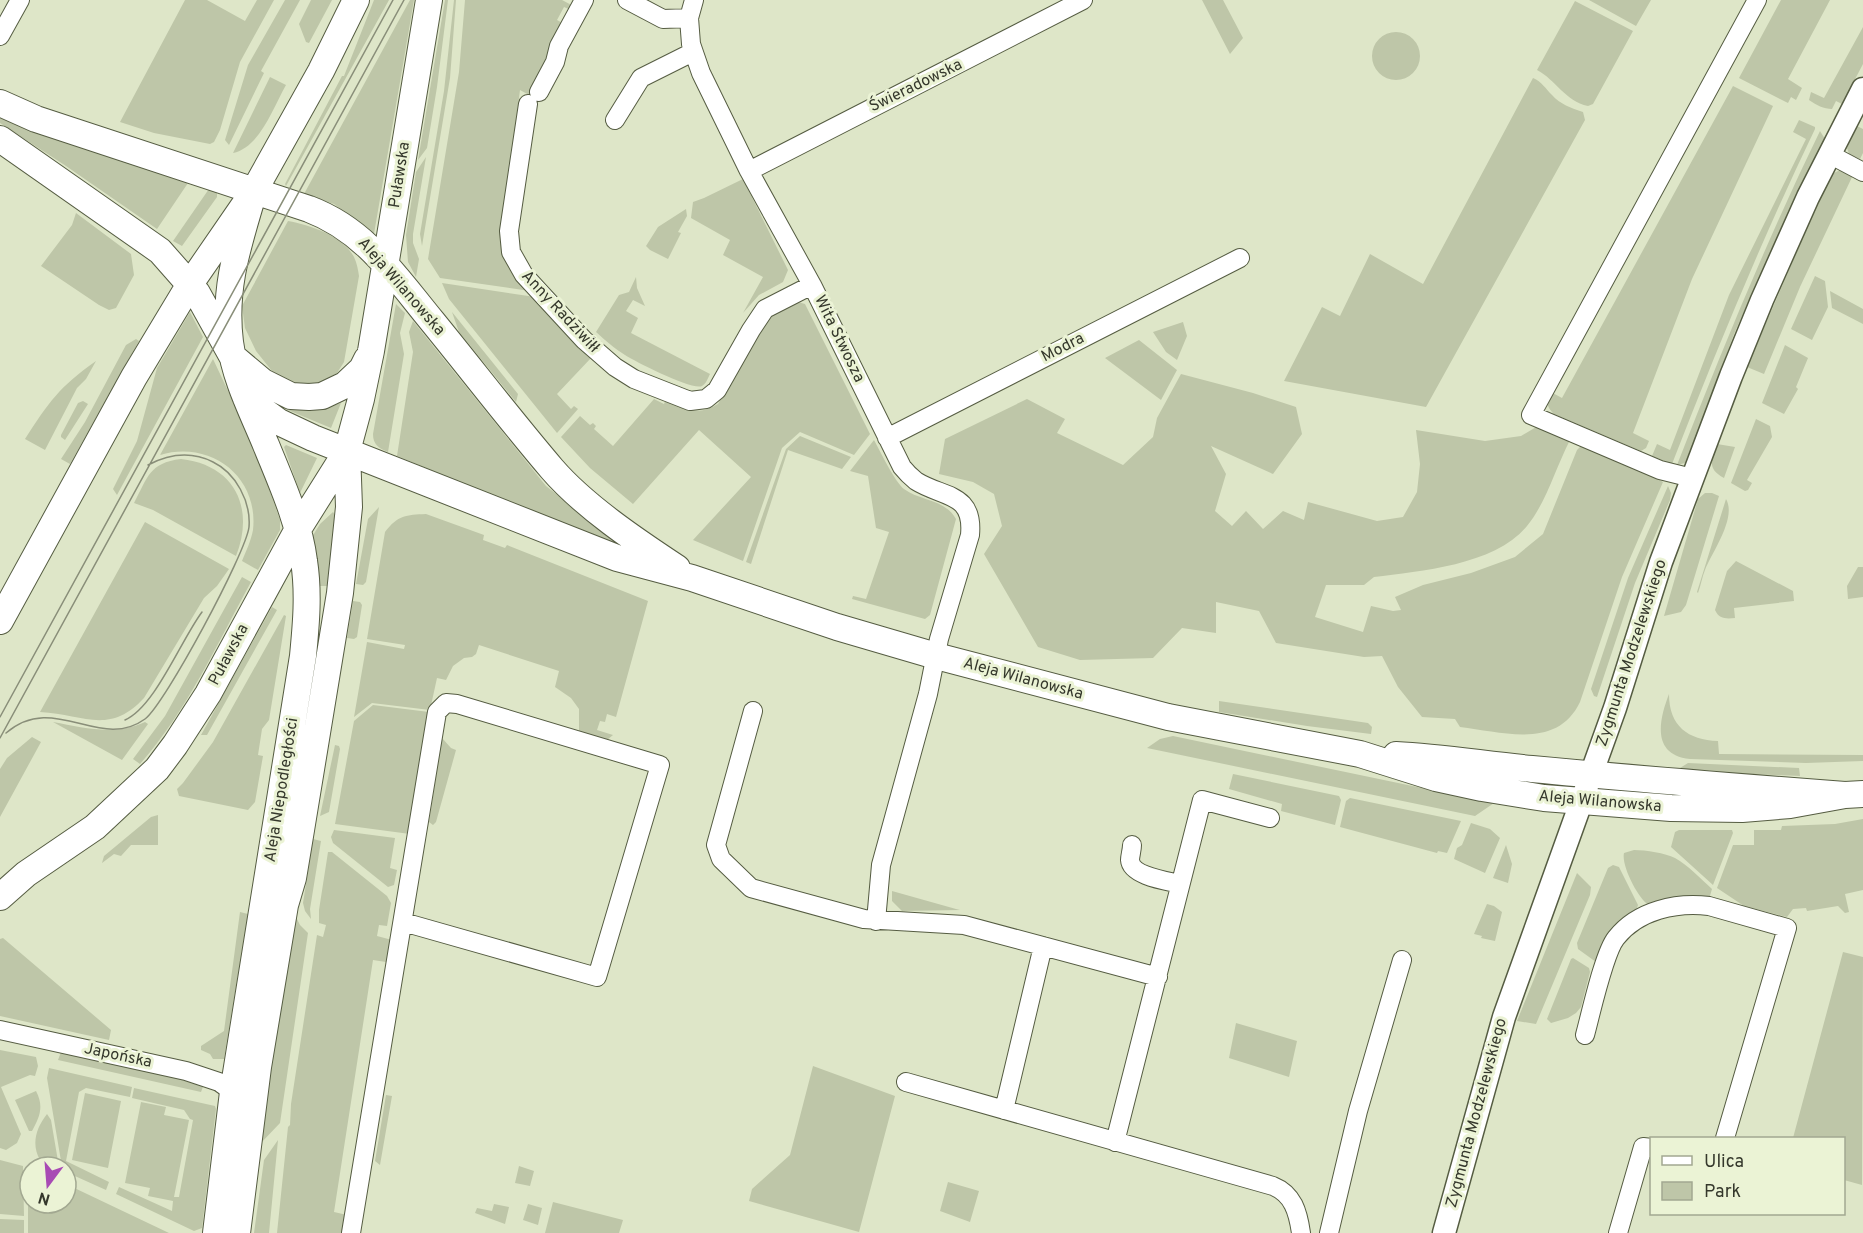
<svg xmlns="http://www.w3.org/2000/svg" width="1863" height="1233" viewBox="0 0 1863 1233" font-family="Overpass,sans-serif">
	<rect width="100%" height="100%" fill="#dee6c8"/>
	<path fill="#bec6a8" d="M 185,0 L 207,0 L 245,21 L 257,0 L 274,0 L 240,62 L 220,130 L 214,142 L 210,144 L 154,133 L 120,122 Z
		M 285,0 L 300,0 L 261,71 L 264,73 L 229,145 L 225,140 L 248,65 Z
		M 311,0 L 332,0 L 309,43 L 306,42 L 299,24 Z
		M 374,0 L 389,0 L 286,186 L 285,184 L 342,76 L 344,76 Z
		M 410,0 L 414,0 L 374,234 L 334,204 L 304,194 Z
		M 445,0 L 448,0 L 437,87 L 427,148 L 418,160 Z
		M 454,0 L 456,0 L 450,78 L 422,246 L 420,234 L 444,91 Z
		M 465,0 L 562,0 L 577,8 L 575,12 L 564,7 L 557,20 L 566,25 L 548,68 L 531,96 L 520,90 L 502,230 L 530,291 L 440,278 L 428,259 L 459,72 Z
		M 1202,0 L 1223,0 L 1243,38 L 1230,54 Z
		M 1589,0 L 1651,0 L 1636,26 Z
		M 1781,0 L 1830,0 L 1788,79 L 1802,88 L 1796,100 L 1791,97 L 1788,103 L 1739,78 Z
		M 1575,1 L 1633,31 L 1593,104 L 1588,106 C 1565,101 1556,80 1537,70 Z
		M 1863,27 L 1863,64 L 1842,104 L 1836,101 L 1832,109 C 1824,109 1816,105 1809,100 L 1811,92 L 1824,98 Z
		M1372 56a24 24 0 1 1 48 0a24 24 0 1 1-48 0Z
		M 270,77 L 286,85 C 273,108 260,147 233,153 Z
		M 1533,78 C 1542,82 1545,88 1552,95 C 1560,104 1571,108 1583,112 L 1585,120 L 1426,407 L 1284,381 L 1322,307 L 1340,316 L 1370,254 L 1423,284 Z
		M 1733,86 L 1773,106 L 1692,279 L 1633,433 L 1649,441 L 1646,448 L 1641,451 L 1554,414 C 1546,406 1546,401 1549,391 L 1562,398 Z
		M 0,116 C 62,141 125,164 190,180 L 157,229 L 66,166 L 0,123 Z
		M 1799,120 L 1815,127 L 1815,129 C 1762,239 1716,351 1672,464 L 1652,456 L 1657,444 L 1670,450 L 1729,295 L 1806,139 L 1793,132 Z
		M 1857,126 L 1863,129 L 1863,153 L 1860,159 L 1849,154 L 1847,148 Z
		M 1820,131 L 1825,139 L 1773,246 L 1734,334 L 1688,459 L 1685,463 L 1677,465 C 1721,352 1767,240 1820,131 Z
		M 426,157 L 413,234 L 413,243 L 419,259 L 416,277 L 408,262 L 406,235 L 416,172 Z
		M 1840,170 L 1853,175 L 1800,287 L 1764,374 L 1747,367 L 1818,203 L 1832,174 Z
		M 743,179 L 788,270 L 783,282 L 759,295 L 743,313 L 763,277 L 723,255 L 730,240 L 691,218 L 693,202 L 704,198 Z
		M 211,186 L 217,191 L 217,197 L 182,246 L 173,241 Z
		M 686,209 L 687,216 L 678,232 L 681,233 L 668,259 L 650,250 L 646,246 L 658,227 Z
		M 76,213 L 131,254 L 134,275 L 116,308 L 109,310 L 99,305 L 41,266 L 72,225 Z
		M 288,221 C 310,225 343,236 354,257 C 357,263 358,270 359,276 L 344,362 L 337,373 L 322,383 L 302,385 L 293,383 L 272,371 L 256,351 L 245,328 L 242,306 Z
		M 1815,276 L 1825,281 L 1828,307 L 1812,340 L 1791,329 Z
		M 636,277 L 637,288 L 645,306 L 633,300 L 626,311 L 638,318 L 631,333 L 710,374 C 708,378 706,384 702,386 C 693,391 636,362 625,355 C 615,349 605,340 596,332 L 619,295 L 629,292 Z
		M 442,283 L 535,297 L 591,358 L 557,394 L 571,409 L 574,406 L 578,409 L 557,433 L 449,299 Z
		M 1830,291 L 1863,309 L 1863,324 L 1832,308 Z
		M 798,302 L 805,304 L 870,434 L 854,455 L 800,432 L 782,448 L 743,561 L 693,540 L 751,477 L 699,430 L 633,504 L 590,468 L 561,437 L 580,416 L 590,425 L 593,423 L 596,426 L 594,429 L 613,446 L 654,399 L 664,404 L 666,399 C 688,408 696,417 718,404 C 731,382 757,324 776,311 C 782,306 790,304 798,302 Z
		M 396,304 L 405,313 L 400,333 L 404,354 L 388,452 C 378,448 373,444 373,434 Z
		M 190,312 L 203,337 L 117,495 L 113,489 L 137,441 L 157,368 Z
		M 452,312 L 518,394 L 516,402 L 459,332 Z
		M 413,321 L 546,486 L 632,553 L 397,456 L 413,352 L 409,332 Z
		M 1183,322 L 1187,336 L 1177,360 L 1166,352 L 1153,332 Z
		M 136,339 L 139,341 L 70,464 L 61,459 L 85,422 L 126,345 Z
		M 1139,340 L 1177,370 L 1161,400 L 1105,358 Z
		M 1785,345 L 1808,358 L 1796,387 L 1798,389 L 1784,414 L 1762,403 Z
		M 213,359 L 254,446 L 280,520 L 280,530 L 258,570 L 242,561 C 246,551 251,541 253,530 C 259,476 210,440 160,455 Z
		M 96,361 L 86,379 L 77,388 L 45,450 L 25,439 C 49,402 59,387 96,361 Z
		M 1181,374 L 1253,393 L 1296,407 L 1302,434 L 1273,474 L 1211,446 L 1226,474 L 1215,511 L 1232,526 L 1246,511 L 1263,529 L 1283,511 L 1304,520 L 1308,502 L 1377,521 L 1403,517 L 1417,492 L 1420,464 L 1416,430 L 1485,441 L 1521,436 L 1538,426 L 1570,440 C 1556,467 1546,503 1527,526 C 1495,565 1421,571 1374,577 L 1364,585 L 1326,585 L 1315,617 L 1363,632 L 1371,606 L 1393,611 L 1401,610 L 1395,597 L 1423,585 L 1471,573 L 1515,557 L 1543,534 L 1577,450 L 1580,447 L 1586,447 L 1638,468 L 1663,482 L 1622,577 L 1580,702 C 1557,750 1503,732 1460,727 L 1455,719 L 1422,717 L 1398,687 L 1382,656 L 1364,657 L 1276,643 L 1259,611 L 1216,602 L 1216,633 L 1182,628 L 1153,658 L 1080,660 L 1038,647 L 984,554 L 1002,526 L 994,494 L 973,482 L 939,474 L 945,439 L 1027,399 L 1065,419 L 1057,433 L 1123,465 L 1153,437 L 1157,418 Z
		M 83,401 L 88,404 L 65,440 L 61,437 L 61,435 L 78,403 Z
		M 341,403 L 331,428 L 283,408 L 309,411 L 326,408 Z
		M 1756,419 L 1770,426 L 1772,437 L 1747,480 L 1752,483 L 1748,490 L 1745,491 L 1731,483 Z
		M 800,436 L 851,457 L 842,469 L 788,450 L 751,564 L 746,562 L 786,449 Z
		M 874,440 C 880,451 895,482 904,489 C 920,501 945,499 956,519 L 930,615 L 925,619 L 852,599 L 853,596 L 866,599 L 889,532 L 876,528 L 868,476 L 850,471 Z
		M 1717,444 L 1735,447 L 1724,478 C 1707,469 1711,460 1717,444 Z
		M 286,445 L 317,458 L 300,493 L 284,447 Z
		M 181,459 C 235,465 255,508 236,556 L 153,510 L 134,503 C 148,477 149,463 181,459 Z
		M 1668,486 L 1671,493 L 1670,500 L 1635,583 L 1597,697 L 1594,696 L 1591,689 L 1628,578 Z
		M 1705,493 L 1712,493 L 1719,496 L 1686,605 L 1681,612 L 1664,616 L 1698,499 Z
		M 1726,499 C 1737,518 1712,552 1705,570 C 1702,577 1701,585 1698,593 L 1697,592 Z
		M 379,507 L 366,582 L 363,585 L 356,584 L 368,519 Z
		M 333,512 L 336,516 L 329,586 L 317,586 L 310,540 L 320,524 Z
		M 426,514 L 484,535 L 483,540 L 505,548 L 507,545 L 648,601 L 616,717 L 607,714 L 605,722 L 600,721 L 597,730 L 613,735 L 607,740 L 579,732 L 579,709 L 571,698 L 555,687 L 559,671 L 479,645 L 476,654 L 472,657 L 464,658 L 453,666 L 446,680 L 437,678 L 430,710 L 372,703 L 354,717 L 367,642 L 404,649 L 405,645 L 367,639 L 385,532 C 398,515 406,515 426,514 Z
		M 145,522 L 229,569 L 217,586 L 204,598 L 144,698 C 109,736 83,714 40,712 Z
		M 1736,561 L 1793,591 L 1794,601 L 1734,608 L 1735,618 C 1726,619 1719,619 1715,610 L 1727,571 Z
		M 1858,567 L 1863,567 L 1863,597 L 1848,599 L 1847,586 Z
		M 242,577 L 251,582 C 217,644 187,711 140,764 L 133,759 L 165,716 Z
		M 353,601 L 360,602 L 362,605 L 357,637 L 354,639 L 347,638 Z
		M 272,607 L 277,610 L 207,735 L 201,735 Z
		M 284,615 L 286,616 L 269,720 L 262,729 L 258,755 L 263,756 L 255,802 L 248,810 L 179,796 L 177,789 L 183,783 L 213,742 Z
		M 1669,694 C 1669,726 1688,740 1718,741 L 1719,754 L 1863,755 L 1863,761 L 1806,763 L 1690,759 C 1651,755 1659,720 1669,694 Z
		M 1219,701 L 1368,723 L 1372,727 L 1371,734 L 1307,726 L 1219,712 Z
		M 373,705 L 429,712 L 410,834 L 335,824 L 354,721 Z
		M 53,722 C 85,728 114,736 145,722 L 148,724 L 122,760 Z
		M 1173,736 L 1494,803 L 1475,816 L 1147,748 L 1160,739 Z
		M 32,737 L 41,742 L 0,817 L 0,769 L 7,758 Z
		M 442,738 L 451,748 L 456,750 L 436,822 L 433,825 L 429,822 Z
		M 335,745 L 339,746 L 340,749 L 329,812 L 320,816 Z
		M 1688,763 L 1799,768 L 1800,776 L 1680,771 L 1680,768 Z
		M 1233,774 L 1339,796 L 1341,800 L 1335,825 L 1281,811 L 1282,804 L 1229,789 Z
		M 1350,798 L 1461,821 L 1447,853 L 1438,851 L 1437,853 L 1340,827 L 1346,801 Z
		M 158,815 L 158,845 L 131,845 L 121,856 L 114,854 L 102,863 L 104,856 L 151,817 Z
		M 1863,819 L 1863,890 L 1845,894 L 1849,912 L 1845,913 L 1838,906 L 1807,911 L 1806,908 L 1793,909 L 1787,917 L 1744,906 L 1717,888 L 1733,845 L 1754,845 L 1754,830 L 1781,830 L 1782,826 L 1835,824 Z
		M 1471,823 L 1490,829 L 1500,838 L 1485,873 L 1454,859 L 1457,848 L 1462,845 Z
		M 334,830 L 395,838 L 390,868 L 397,870 L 394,885 L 388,887 L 333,843 L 331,837 Z
		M 1679,830 L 1732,830 L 1733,833 L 1713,885 L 1671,847 L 1675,832 Z
		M 313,839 L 321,841 L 310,909 L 311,919 L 305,911 L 303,903 Z
		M 1506,845 L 1512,864 L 1508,883 L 1493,878 Z
		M 1634,850 C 1646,850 1665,853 1675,858 C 1688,865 1701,879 1712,889 L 1709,899 C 1688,895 1669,897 1649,905 C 1638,899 1621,865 1624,853 Z
		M 328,852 L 332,852 L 387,896 L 391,903 L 387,926 L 379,925 L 377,936 L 392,940 L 389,960 L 386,962 L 373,960 L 334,1212 L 347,1215 L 343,1233 L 277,1233 L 288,1127 L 290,1125 L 291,1104 L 317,935 L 323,937 L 326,925 L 319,923 L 319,910 Z
		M 1613,865 L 1619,867 L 1638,905 L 1636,911 L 1596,962 L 1578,949 L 1577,943 L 1608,868 Z
		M 1577,873 L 1591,887 L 1590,895 L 1536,1024 L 1517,1021 Z
		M 892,891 L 956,909 L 960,910 L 902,911 L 892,901 Z
		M 1487,904 L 1494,906 L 1502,912 L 1495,941 L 1481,938 L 1482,936 L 1474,934 Z
		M 240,912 L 248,914 L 224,1059 L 213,1059 L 210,1054 L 201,1050 L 201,1046 L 224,1031 Z
		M 294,913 L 300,925 L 308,933 L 280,1123 L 260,1144 L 271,1042 Z
		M 3,938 L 111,1030 L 109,1040 L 0,1016 L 0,939 Z
		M 1843,952 L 1863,957 L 1862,1185 L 1844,1180 L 1844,1138 L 1793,1138 Z
		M 1573,958 L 1589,968 L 1590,972 L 1581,1007 L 1576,1013 L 1568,1018 L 1551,1023 L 1547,1019 L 1571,959 Z
		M 1236,1023 L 1297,1041 L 1289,1077 L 1229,1058 Z
		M 0,1050 L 36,1057 L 38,1066 L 35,1076 L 30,1075 L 1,1087 L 21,1134 L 17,1143 L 6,1150 L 0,1148 Z
		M 61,1052 L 204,1084 L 201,1092 L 58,1060 Z
		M 813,1066 L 895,1096 L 859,1232 L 749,1201 L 752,1189 L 790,1155 Z
		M 49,1068 L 132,1087 L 130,1097 L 86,1088 L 79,1092 L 66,1161 L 109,1182 L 106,1190 L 66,1172 L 66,1167 L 62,1167 L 47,1078 Z
		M 134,1088 L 215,1106 L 216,1109 L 202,1228 L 194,1231 L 116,1194 L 119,1187 L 172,1211 L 173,1201 L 148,1196 L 150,1188 L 125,1183 L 141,1102 L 166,1107 L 164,1115 L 189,1120 L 174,1197 L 179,1197 L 193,1120 L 190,1119 L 184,1110 L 132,1098 Z
		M 36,1091 C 44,1106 40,1117 32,1131 L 29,1131 L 15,1100 Z
		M 85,1093 L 121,1101 L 108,1168 L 72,1160 Z
		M 386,1095 L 392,1096 L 380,1165 L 375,1161 Z
		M 47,1114 L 51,1120 L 59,1167 L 40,1160 C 31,1144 36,1128 47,1114 Z
		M 278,1140 L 269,1233 L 254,1233 L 264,1160 Z
		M 0,1160 L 23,1166 L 24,1216 L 0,1214 Z
		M 519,1166 L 534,1171 L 530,1186 L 515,1183 Z
		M 28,1167 L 30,1167 L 30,1203 L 66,1203 L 66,1184 L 169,1233 L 28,1233 Z
		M 948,1182 L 979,1191 L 970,1222 L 940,1211 Z
		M 553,1202 L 623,1220 L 619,1233 L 545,1233 Z
		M 494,1204 L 509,1207 L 505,1224 L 475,1213 L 477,1208 L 492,1211 Z
		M 528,1204 L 542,1208 L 538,1225 L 523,1220 Z
		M 0,1219 L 24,1220 L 24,1233 L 0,1233 Z"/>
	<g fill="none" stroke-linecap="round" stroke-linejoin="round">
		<defs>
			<path id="minor" d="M 627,0 L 663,19 L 689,18
				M 694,0 L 689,18 L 691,44 L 701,73 L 749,171 L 812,285 L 902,467 C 906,472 911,477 916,481 C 943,498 974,492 970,535 L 939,639 L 928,694 L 881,865 L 876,921
				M 0,36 L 20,0
				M 539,92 L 555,62 L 559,46 L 584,0
				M 528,104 L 509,231 L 511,252 L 524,275 L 584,340 L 615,367 L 634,379 L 690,401 L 706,399 L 717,390 L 751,330 L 765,309 L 812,285
				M 615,120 L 641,78 L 693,52
				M 1829,154 L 1863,172
				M 749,171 L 1083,0
				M 887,438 L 1240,258
				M 1692,478 L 1660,470 L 1531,415 L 1757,0
				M 753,711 L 716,845 L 721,859 L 751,888 L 864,919 L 964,925 L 1158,977
				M 1132,845 C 1132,850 1130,856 1130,860 C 1131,876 1168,881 1180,884
				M 0,1030 L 186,1071 L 219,1082 L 233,1092
				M 1585,1035 C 1591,1013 1604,953 1616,938 C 1638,910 1677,902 1709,906 L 1787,928 L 1725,1138
				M 906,1082 L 1273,1186 C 1293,1194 1298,1212 1301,1233
				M 1004,1110 L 1043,946
				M 1115,1142 L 1202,800 L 1270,818
				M 351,1233 L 437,712 L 446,703 L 457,704 L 660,765 L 597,977 L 403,922
				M 1329,1233 L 1358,1111 L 1402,960
				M 1618,1233 L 1643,1147 L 1652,1148"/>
			<path id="tertiary" d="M 1444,1233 L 1504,1017 L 1615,708 L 1661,562 L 1731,376 L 1762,300 L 1808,197 L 1863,89"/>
			<path id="secondary" d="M 0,103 L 36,119 L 309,209 C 365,230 395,276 432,321 C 472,370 511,421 552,469 C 584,506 636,541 677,568
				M 0,139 L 160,251 L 197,293 L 232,356 L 263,382 L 291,396 L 309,397 L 322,396 L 345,385 L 362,369 L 367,359
				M 246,398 L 279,422 L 313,438 L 617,558 L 692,578 L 837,627 L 936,656 L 1168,717 L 1360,754 L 1436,778 L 1482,788 L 1544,798 L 1671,808 L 1742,809 L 1790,805 L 1845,795
				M 0,621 L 134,377 L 190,284 L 254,191 L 321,71 L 356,0
				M 1396,755 C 1442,757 1487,765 1532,769 C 1636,779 1740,787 1845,795 L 1863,794
				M 0,897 L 26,874 L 95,827 L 157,769 L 175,745 L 208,694 L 298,529 L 347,451 L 361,399 L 371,351 L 429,0
				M 216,1233 L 233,1092 L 303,656 C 306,625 309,593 304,561 C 299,521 281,482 266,445 C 252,411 235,379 230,342 C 223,286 239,243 254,191
				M 237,1233 L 258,1067 L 285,905 L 293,878 L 301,830 L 340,593 L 349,507 L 347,451"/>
		</defs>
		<use href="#minor" stroke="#555c42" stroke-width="20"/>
		<use href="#tertiary" stroke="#555c42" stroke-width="25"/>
		<use href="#secondary" stroke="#555c42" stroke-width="28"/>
		<use href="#minor" stroke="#fff" stroke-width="18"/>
		<use href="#tertiary" stroke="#fff" stroke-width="22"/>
		<use href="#secondary" stroke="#fff" stroke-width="26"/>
		<path stroke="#898e79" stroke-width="1.5" d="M 0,717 L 393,0
			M 125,720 C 155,707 181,640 202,612
			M 6,733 C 54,691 100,752 145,719 C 165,704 246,553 249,527 C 251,502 236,473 213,462 C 191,451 169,454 148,465
			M 0,738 L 404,0"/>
	</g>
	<g text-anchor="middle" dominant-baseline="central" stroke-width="6" stroke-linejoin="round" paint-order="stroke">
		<g font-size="16" fill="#35382c" stroke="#ebf3d5">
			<text transform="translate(916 86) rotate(-26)">Świeradowska</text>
			<text transform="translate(400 175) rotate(-81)">Puławska</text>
			<text transform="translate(401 287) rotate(49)">Aleja Wilanowska</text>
			<text transform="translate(560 312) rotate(47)">Anny Radziwiłł</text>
			<text transform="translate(839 339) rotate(64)">Wita Stwosza</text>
			<text transform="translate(1063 348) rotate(-27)">Modra</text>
			<text transform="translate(1632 653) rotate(-72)">Zygmunta Modzelewskiego</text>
			<text transform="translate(229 655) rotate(-62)">Puławska</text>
			<text transform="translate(1023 679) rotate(15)">Aleja Wilanowska</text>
			<text transform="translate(282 790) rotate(-81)">Aleja Niepodległości</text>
			<text transform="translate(1600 802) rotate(5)">Aleja Wilanowska</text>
			<text transform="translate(118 1056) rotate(12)">Japońska</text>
			<text transform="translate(1477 1113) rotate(-75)">Zygmunta Modzelewskiego</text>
		</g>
	</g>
	<rect x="1650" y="1137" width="195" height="78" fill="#ebf3d5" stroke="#a2a891" stroke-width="1.5"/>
	<rect x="1662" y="1156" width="30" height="9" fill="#ffffff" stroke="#a2a891" stroke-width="1.5"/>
	<text x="1704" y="1167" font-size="18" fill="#35382c">Ulica</text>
	<rect x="1662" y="1182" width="30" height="18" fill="#bec6a8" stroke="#a2a891" stroke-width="1.5"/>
	<text x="1704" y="1197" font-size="18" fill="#35382c">Park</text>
	<g transform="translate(48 1185) rotate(196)"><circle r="28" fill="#ebf3d5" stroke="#a2a891" stroke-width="1.5"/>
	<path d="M0-4.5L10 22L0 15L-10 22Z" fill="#a84ab4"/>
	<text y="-9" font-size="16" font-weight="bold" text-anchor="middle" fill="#35382c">N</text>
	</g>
</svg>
